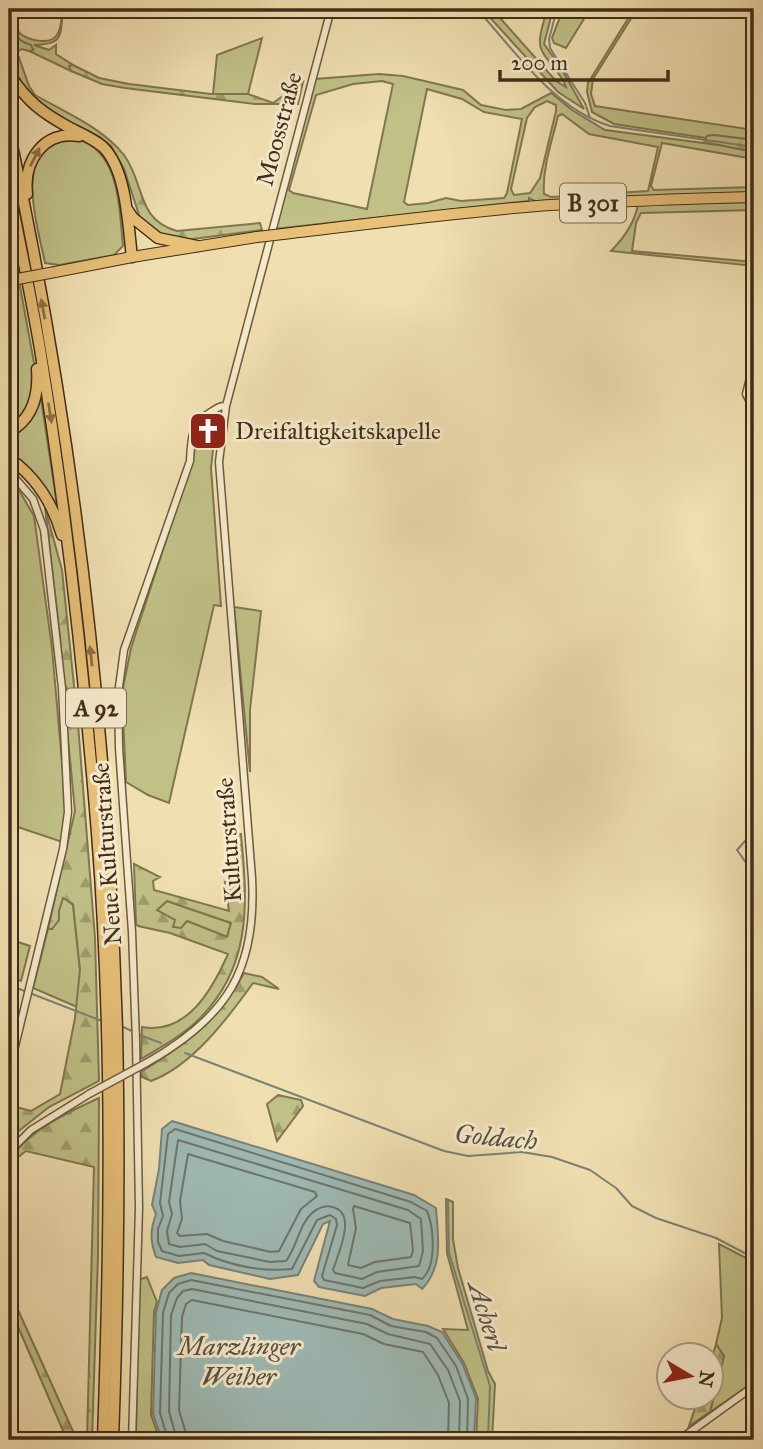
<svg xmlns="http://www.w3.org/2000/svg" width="763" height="1449" viewBox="0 0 763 1449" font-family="'IM FELL Great Primer',serif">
	<defs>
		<pattern id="forest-firs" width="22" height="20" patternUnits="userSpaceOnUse" patternTransform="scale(1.75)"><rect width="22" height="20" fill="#c0c087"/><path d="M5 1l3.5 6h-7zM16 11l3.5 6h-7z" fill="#9e9c6e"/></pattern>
	</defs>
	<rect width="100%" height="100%" fill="#f0dfb1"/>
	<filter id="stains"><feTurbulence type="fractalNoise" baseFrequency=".00286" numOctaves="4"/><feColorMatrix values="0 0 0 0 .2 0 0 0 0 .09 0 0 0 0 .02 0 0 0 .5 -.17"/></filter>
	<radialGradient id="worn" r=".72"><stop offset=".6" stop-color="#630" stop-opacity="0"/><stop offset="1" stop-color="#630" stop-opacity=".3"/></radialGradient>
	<path fill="#c0c087" stroke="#807650" stroke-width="2" fill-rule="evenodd" d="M 9,9 L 12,9 C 13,15 14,25 17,30 C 23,40 50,46 57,35 C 62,28 61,16 63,9 C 60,37 64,44 34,45 L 49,50 L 56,45 L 56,54 L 73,65 L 70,66 L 71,71 L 29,51 L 33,49 L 19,41 Z
		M 482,9 L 492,9 L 556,81 L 566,87 C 562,72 540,57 540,43 C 539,32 545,20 547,9 L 553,9 L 544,44 L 560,66 L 584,109 L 558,92 Z
		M 563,9 L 590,9 L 566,48 L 554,43 L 552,38 Z
		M 634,9 L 637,9 L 593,79 L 591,94 L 595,106 L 754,130 L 754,140 L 713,135 L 706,138 L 627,126 L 614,124 L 592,112 L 587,92 L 588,83 Z
		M 262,38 L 248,94 L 213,94 L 217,55 Z
		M 379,74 L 403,76 L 463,90 L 481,105 L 506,110 L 521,109 L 551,93 L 572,110 L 605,130 L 726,146 L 754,152 L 754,159 L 662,143 L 651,186 L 654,190 L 754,187 L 754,193 L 539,203 L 529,198 L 529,201 L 274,229 L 315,79 ZM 382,81 L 393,84 L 367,209 L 293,193 L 289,190 L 316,95 L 353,84 ZM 427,89 L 462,99 L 484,112 L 522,119 L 507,193 L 504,198 L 461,201 L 446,198 L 428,203 L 408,205 L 404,202 ZM 547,101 L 556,105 L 556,111 L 540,178 L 530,193 L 514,195 L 511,189 L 527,118 L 535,107 ZM 562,114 L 589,134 L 658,147 L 648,191 L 551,197 L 544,194 C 542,169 552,141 558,116 Z
		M 78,139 C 121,153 119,209 123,246 L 114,255 L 59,265 L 45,263 C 39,231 14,158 57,142 C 63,140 71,140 78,139 Z
		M 754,202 L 754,210 L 641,213 L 636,223 L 632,251 L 754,262 L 754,266 L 611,251 C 624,238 635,222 638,204 Z
		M 20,286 L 36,374 L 28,412 L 9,429 L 9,288 Z
		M 40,399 L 41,399 L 58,511 L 9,454 L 9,436 Z
		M 215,431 L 211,468 L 221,606 L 214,605 L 169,803 L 148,795 L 126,782 L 122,693 L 131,648 L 194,455 L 195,445 Z
		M 9,482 L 20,492 L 34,516 L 52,648 L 66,808 L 62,842 L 9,824 Z
		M 234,607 L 261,611 L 250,710 L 250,772 Z
		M 63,897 L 73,905 L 80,970 L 77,1007 L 33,988 L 48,929 L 52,929 Z
		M 167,901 L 231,923 L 227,937 L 187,921 L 181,929 L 173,927 L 157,910 Z
		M 9,939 L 30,946 L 21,981 L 9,976 Z
		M 446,1199 L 453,1202 L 453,1239 L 458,1268 L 488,1371 L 495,1384 L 492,1440 L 476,1440 L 478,1399 L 464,1363 L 443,1329 L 468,1330 L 447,1253 Z
		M 719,1244 L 754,1262 L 754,1382 L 710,1412 L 724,1356 L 716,1344 L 722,1318 Z
		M 147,1277 L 157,1302 L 154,1312 L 151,1415 L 160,1440 L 136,1440 L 138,1280 Z"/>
	<path fill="url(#forest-firs)" stroke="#807650" stroke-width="2" fill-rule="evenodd" d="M 9,14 C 14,31 12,39 31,45 L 33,50 L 29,51 L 22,49 L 17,52 L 29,86 L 35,95 C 65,112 103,128 124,155 C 145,183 136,220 177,231 L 260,223 L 262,230 L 185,240 L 162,235 L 140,218 L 124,169 L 111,146 L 100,137 L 61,118 L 38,102 L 24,87 L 9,59 Z
		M 73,65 L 99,78 L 129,84 L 211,94 L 248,94 L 273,103 L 303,82 L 298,104 L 255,104 L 125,88 L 102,84 L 71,71 L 69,66 Z
		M 713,135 L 754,140 L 754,152 L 704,142 L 707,136 Z
		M 45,508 L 62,570 L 78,724 L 95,938 L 99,1081 L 49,1107 L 11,1137 L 9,1136 L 9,1105 L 31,1111 L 60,1094 L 75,1018 L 80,970 L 73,904 L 63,898 L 59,911 L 59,920 L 52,929 L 48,929 L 75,811 L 66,719 L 60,637 Z
		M 238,834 L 241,834 C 248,905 252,970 195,1023 C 179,1038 159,1048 141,1059 L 142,1027 C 187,1035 212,990 228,954 L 170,933 L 138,926 L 136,924 L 134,864 L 160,877 L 153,881 L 154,890 L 229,911 L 225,882 L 237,886 ZM 167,901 L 231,923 L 227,937 L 187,921 L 181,928 L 173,927 L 175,920 L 157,910 Z
		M 244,973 L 262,977 L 279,989 L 253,983 C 228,1018 192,1066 151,1081 L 142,1077 L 141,1072 C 187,1043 218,1022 244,973 Z
		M 278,1095 L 301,1100 L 303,1106 L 277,1141 L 267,1104 Z
		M 99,1098 L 98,1254 L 92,1440 L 87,1440 L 94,1167 L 26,1151 L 9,1164 L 9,1159 C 32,1129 66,1113 99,1098 Z
		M 9,1290 L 77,1440 L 67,1440 L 9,1306 Z
		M 716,1344 L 724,1356 L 710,1412 L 689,1426 L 699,1397 L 710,1396 L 711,1361 Z"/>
	<path fill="#9ebab6" stroke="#798277" stroke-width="2" d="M 172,1121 L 414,1195 L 436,1208 C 438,1237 444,1266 422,1289 L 416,1284 L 381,1288 L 365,1296 L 319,1287 L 314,1281 L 330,1221 L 323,1224 L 298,1275 L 270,1279 L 209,1265 L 203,1260 L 178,1263 L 156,1257 C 150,1241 150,1230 156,1214 L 152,1205 L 159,1169 L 162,1129 Z
		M 191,1273 L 372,1309 L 393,1319 L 428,1326 L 442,1332 L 462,1363 L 476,1398 L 474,1440 L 162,1440 L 153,1414 L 156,1312 L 162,1290 L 174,1278 Z"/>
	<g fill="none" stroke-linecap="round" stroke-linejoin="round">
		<path stroke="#707468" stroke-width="2" d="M 175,1129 L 411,1202 L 427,1211 C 434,1228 437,1266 422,1279 L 415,1277 L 380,1281 L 363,1288 L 324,1280 L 322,1276 L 337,1225 L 336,1219 L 330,1215 L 317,1220 L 292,1269 C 263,1272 230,1266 204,1253 L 179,1256 L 162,1251 L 158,1242 L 158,1229 L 163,1216 L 160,1203 L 168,1134 Z
			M 178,1140 L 408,1210 L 421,1219 L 423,1251 L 419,1266 L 377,1272 L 362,1279 L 335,1273 L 333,1270 C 338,1254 358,1212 332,1207 C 326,1205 317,1208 312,1213 C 299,1225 297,1247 286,1261 L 270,1262 L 217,1251 L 205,1244 L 180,1247 L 169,1244 L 167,1231 L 172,1214 L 169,1202 Z
			M 188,1154 L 315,1192 L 317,1196 L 301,1209 L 279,1251 L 271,1252 L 223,1241 L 207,1234 L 180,1236 L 177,1233 L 182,1219 L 180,1201 Z
			M 354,1206 L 410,1223 L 413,1250 L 411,1257 L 375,1262 L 361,1268 L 348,1265 L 356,1228 L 353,1209 Z
			M 168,1440 L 160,1413 L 163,1313 L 169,1293 L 178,1284 L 191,1280 L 370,1315 L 391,1326 L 426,1332 L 437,1338 L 456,1366 L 468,1399 L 467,1440
			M 177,1440 L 169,1411 L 171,1315 L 177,1298 L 183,1291 L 192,1289 L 367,1324 L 388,1334 L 430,1344 L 448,1370 L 460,1401 L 459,1440
			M 188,1440 L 179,1410 L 182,1317 L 186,1304 L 192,1300 L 363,1334 L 384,1344 L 423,1352 L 438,1375 L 449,1403 L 448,1440"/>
		<path stroke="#798277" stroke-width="2" d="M 477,9 C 515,51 554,109 610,126 L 754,147
			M 557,9 L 549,39 L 550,48 L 585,103 L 590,118
			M 754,831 L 737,850 L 754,874
			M 9,985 L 102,1021
			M 121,1026 L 132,1031
			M 137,1034 L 161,1043
			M 185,1053 L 444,1151 L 468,1156 L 522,1152 L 552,1157 L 590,1170 L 616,1188 L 632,1206 L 656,1218 L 716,1238 L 754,1258
			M 448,1202 L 449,1253 L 490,1386 L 488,1440"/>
		<defs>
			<path id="minor" d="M 754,362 L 746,394 L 749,400 L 754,402
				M 9,471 L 33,499 L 44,530 L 62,688 L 68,812 L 63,849 L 9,1071
				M 148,1062 C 227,1017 257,970 252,878 L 219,462 L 226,406 L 331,9
				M 9,1152 L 31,1130 L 89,1094
				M 132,1440 L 139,1208 L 136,1041 L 132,932 L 119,748 L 118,694 L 124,650 L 190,461 C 191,440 191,423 211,412 C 217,408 219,406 226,406
				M 679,1440 L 754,1386"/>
			<path id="primary" d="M 283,234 C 367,224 452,213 537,206 C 609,201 682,199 754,197
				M 55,272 L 132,257 L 257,237"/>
			<path id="motorway" d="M 9,74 C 28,102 41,112 70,128 C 80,133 94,139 103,147 C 127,170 128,226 132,257
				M 9,131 C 73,426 108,729 117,1030 C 120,1167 118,1304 113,1440
				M 9,187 C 19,241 31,295 40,349 C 66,509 84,671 97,833 C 113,1035 110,1238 103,1440
				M 27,194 C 23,161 44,130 79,136
				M 127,209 L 133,218 L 158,238 L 197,246
				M 9,432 C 33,419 39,395 37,369
				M 9,458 C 35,476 53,504 62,535"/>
		</defs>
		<use href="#minor" stroke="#6d5a3f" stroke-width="9"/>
		<use href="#primary" stroke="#412d19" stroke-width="12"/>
		<use href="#motorway" stroke="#412d19" stroke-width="13"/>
		<use href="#minor" stroke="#f5eacc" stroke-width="6"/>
		<use href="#primary" stroke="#e8c078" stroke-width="10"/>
		<use href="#motorway" stroke="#e8c078" stroke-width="10"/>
		<defs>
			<path id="minor-bridge" d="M 89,1094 L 148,1062"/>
			<path id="primary-bridge" d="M 257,237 L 283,234
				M 12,280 L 55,272"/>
		</defs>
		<use href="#minor-bridge" stroke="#6d5a3f" stroke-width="9" stroke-linecap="butt"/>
		<use href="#primary-bridge" stroke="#412d19" stroke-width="12" stroke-linecap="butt"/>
		<use href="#minor-bridge" stroke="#f5eacc" stroke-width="6"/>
		<use href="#primary-bridge" stroke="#e8c078" stroke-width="10"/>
	</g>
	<defs><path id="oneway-solid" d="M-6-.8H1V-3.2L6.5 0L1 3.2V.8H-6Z" transform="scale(1.75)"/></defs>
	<g fill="#8c6f44">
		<use href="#oneway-solid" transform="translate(35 157) rotate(-63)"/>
		<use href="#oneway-solid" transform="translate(43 309) rotate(-100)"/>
		<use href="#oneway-solid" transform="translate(50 413) rotate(81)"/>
		<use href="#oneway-solid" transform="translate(91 656) rotate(-96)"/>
	</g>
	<defs>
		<symbol id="church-square" viewBox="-11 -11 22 22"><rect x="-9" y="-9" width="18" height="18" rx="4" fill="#8f2418" stroke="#f5eacc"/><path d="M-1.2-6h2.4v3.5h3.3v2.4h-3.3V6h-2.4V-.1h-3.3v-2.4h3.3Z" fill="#fff"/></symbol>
	</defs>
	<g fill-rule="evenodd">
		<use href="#church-square" x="186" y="409" width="44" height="44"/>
	</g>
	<g text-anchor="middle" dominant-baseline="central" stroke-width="6" stroke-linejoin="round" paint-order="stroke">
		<g fill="#f5eacc" stroke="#77664f" stroke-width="2">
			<rect x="560" y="183.5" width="66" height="39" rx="5"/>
			<rect x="66" y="688.5" width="60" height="39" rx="5"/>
		</g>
		<g font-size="23" font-weight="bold" fill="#412d19">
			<text x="593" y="203">B 301</text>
			<text x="96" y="708">A 92</text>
		</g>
		<g font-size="24" fill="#412d19" stroke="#f5eacc">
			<text transform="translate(279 129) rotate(-75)">Moosstraße</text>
			<text transform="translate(229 840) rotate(-94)">Kulturstraße</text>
			<text transform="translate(107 854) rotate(-94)">Neue Kulturstraße</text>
		</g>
		<g font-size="24" fill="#412d19" stroke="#f5eacc" text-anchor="start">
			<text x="235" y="431">Dreifaltigkeitskapelle</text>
		</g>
		<g font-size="26" font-style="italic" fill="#585040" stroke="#f5eacc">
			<text transform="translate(496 1137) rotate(5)">Goldach</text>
			<text transform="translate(487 1316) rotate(73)">Acherl</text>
			<text x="239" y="1346">Marzlinger<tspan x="239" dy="30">Weiher</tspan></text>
		</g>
	</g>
	<rect width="763" height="1449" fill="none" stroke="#f0dfb1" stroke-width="35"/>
	<rect x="10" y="10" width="742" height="1428" fill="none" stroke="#412d19" stroke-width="3.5"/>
	<rect x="18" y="18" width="728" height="1414" fill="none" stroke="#412d19" stroke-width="2"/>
	<g transform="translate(690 1376) rotate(100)"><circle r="33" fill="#f5eacc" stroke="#ad9e84" stroke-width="2"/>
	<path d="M0-5L12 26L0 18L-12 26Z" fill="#8f2418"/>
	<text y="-10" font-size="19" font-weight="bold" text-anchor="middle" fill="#412d19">N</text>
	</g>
	<path d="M500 70v10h168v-10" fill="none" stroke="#412d19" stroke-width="3.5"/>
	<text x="511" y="70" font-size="21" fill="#412d19" stroke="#f5eacc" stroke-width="5" paint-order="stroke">200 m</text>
	<rect width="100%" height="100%" filter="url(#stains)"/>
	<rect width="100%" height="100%" fill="url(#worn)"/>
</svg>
